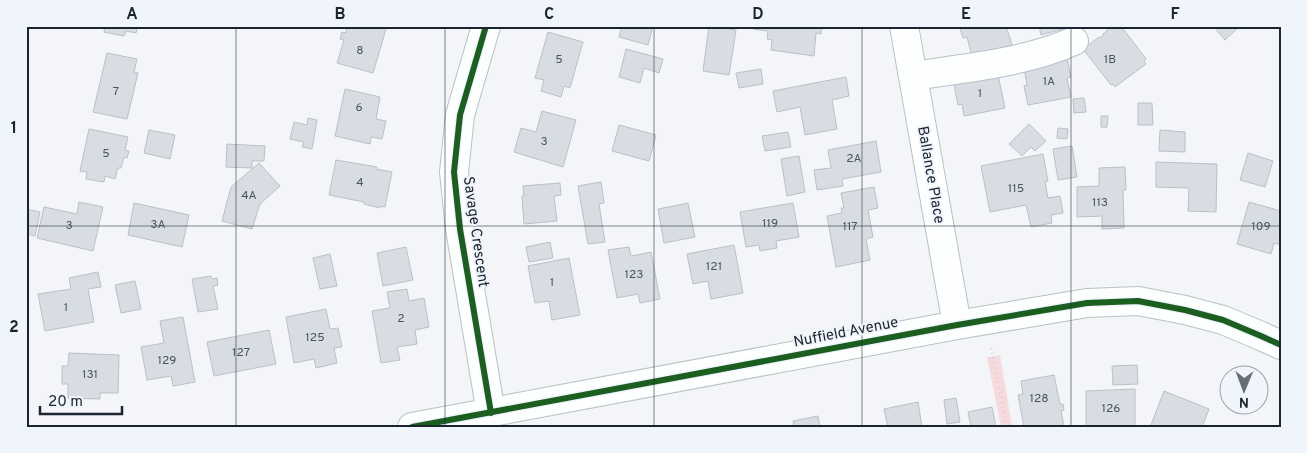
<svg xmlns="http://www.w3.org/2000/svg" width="1307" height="453" viewBox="0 0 1307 453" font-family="Overpass,sans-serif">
	<rect width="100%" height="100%" fill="#f3f5f8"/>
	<path fill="#f6dade" d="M 1000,355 L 1012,427 L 1001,427 L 987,357 Z"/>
	<path fill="#d8dde4" stroke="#bac0c6" d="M 105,26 L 138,26 L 136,33 L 126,31 L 124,36 L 104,32 Z
		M 347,26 L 376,26 L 386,29 L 373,73 L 337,63 L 344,40 L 340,39 L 342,32 L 346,33 Z
		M 622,26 L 653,26 L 648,45 L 619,37 Z
		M 709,26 L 736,30 L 729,75 L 703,71 Z
		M 754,26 L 822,26 L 821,34 L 816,33 L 814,56 L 771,50 L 772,40 L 767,39 L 768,31 L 753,29 Z
		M 959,26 L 1006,26 L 1012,45 L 972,56 L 967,37 L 963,38 Z
		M 1039,26 L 1074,26 L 1041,35 Z
		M 1112,26 L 1121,26 L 1146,59 L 1144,61 L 1146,64 L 1115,87 L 1113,84 L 1111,85 L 1083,49 L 1099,37 L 1100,38 L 1104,35 L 1103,34 Z
		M 1213,26 L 1240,26 L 1225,40 Z
		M 548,32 L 583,42 L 570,88 L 564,86 L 561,97 L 541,91 L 544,80 L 535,78 Z
		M 626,49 L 663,59 L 659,73 L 644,68 L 640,83 L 619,77 Z
		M 107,53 L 137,59 L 134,72 L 138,73 L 127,119 L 93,112 Z
		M 1067,58 L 1071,77 L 1067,78 L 1071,97 L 1028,105 L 1024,86 L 1027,85 L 1024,67 Z
		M 761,69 L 763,84 L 739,88 L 736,73 Z
		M 997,70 L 1005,108 L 964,116 L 962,104 L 958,105 L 953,79 Z
		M 846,77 L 849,96 L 832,100 L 837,129 L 805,135 L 800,107 L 777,112 L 773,91 Z
		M 345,89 L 380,97 L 376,119 L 386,121 L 382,139 L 371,137 L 370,144 L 335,136 Z
		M 1084,98 L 1086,112 L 1074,113 L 1073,99 Z
		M 1138,103 L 1152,103 L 1153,125 L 1138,125 Z
		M 542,111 L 576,120 L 563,167 L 514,152 L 521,128 L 536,132 Z
		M 1101,116 L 1108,116 L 1107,127 L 1101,127 Z
		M 308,118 L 317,120 L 312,149 L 302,147 L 304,142 L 290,139 L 294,122 L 307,125 Z
		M 1029,124 L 1046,141 L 1035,151 L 1031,147 L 1022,156 L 1009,144 Z
		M 619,125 L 656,135 L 649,161 L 612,151 Z
		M 1058,128 L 1068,129 L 1067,139 L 1057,138 Z
		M 89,129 L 128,137 L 125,150 L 129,151 L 127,158 L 124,157 L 121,168 L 118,168 L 115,179 L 105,176 L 104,182 L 86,179 L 87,172 L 80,171 Z
		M 149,130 L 175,135 L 170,159 L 144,153 Z
		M 1160,130 L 1185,132 L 1185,152 L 1159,151 Z
		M 788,132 L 791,147 L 765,151 L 762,136 Z
		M 876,141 L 881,172 L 842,179 L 843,186 L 817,190 L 814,170 L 831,168 L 828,150 Z
		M 227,144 L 265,146 L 264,161 L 252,161 L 252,168 L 226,167 Z
		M 1072,146 L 1077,177 L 1058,180 L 1053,149 Z
		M 1248,153 L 1273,161 L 1265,187 L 1240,180 Z
		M 1043,154 L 1048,181 L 1045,182 L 1048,198 L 1060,196 L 1063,213 L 1051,215 L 1052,223 L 1031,227 L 1026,205 L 990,212 L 981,166 Z
		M 799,156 L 805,192 L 787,196 L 781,159 Z
		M 336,160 L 377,167 L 376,169 L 392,172 L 385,207 L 381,206 L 380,208 L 364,204 L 364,202 L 329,195 Z
		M 1156,162 L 1217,164 L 1216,212 L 1188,211 L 1189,188 L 1156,187 Z
		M 259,163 L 280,186 L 260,204 L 252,229 L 222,221 L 231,187 Z
		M 1125,167 L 1126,190 L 1123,190 L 1124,228 L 1102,229 L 1102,216 L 1077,217 L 1077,187 L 1099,186 L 1099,168 Z
		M 601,182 L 604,203 L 599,204 L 605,242 L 588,244 L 578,186 Z
		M 560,183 L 561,195 L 554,196 L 557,221 L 524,224 L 522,196 L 524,196 L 523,186 Z
		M 874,187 L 878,208 L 868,210 L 873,237 L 866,239 L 870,260 L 836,267 L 827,216 L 842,213 L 841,208 L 844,208 L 841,193 Z
		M 79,202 L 103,207 L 93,251 L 37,238 L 44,207 L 77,214 Z
		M 1249,202 L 1281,211 L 1281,245 L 1274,243 L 1271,254 L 1237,244 Z
		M 134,203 L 189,215 L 182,247 L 128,235 Z
		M 688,203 L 695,237 L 664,243 L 658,209 Z
		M 793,203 L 799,237 L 776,241 L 777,248 L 760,251 L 759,245 L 746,247 L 740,212 Z
		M 26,209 L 40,212 L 35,236 L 26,234 Z
		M 550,242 L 553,258 L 529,262 L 526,247 Z
		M 734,245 L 743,293 L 711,299 L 708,281 L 693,284 L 687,254 Z
		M 406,247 L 413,280 L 383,286 L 377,253 Z
		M 629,247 L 631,256 L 651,252 L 660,299 L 640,303 L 638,294 L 617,298 L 608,250 Z
		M 330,254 L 337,286 L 320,289 L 313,258 Z
		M 569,258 L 580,315 L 552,320 L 549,301 L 535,303 L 528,266 Z
		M 98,272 L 101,287 L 88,289 L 94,322 L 45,331 L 38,294 L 71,289 L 69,278 Z
		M 211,276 L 212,279 L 217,278 L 218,285 L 213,286 L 218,309 L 198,312 L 192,279 Z
		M 135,281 L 141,309 L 121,313 L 115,285 Z
		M 407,289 L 409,301 L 424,298 L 429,327 L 415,330 L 417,344 L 397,347 L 400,360 L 381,363 L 372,311 L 390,308 L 387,292 Z
		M 326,309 L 330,329 L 338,328 L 342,347 L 334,348 L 337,363 L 316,368 L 314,359 L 294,363 L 286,317 Z
		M 183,317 L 195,382 L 173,386 L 171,376 L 147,380 L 141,347 L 164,343 L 160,321 Z
		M 269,330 L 276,364 L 214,376 L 207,342 Z
		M 69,353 L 119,355 L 118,393 L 100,393 L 100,399 L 68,398 L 68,384 L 62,384 L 62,366 L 68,366 Z
		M 1137,365 L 1138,384 L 1113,385 L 1112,366 Z
		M 1054,375 L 1060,404 L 1063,404 L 1064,410 L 1061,411 L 1064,427 L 1024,427 L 1018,395 L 1023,394 L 1021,381 Z
		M 1135,389 L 1135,427 L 1086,427 L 1086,391 Z
		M 1164,391 L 1209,409 L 1202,427 L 1156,427 L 1151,425 Z
		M 956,398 L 960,422 L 947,424 L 944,400 Z
		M 918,402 L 922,427 L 888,427 L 884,409 Z
		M 992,407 L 996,427 L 971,427 L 968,412 Z
		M 818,416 L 820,427 L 794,427 L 793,421 Z"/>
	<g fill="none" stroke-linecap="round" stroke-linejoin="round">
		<defs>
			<path id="minor" d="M 486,26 L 460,115 L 454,172 L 460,229 L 491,413
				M 904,26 L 957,325
				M 913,76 C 966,68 1024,63 1074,41
				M 412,427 L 957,325 L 1087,303 L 1138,301 L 1185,310 L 1223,320 L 1261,336 L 1281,345"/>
		</defs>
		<use href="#minor" stroke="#bac0c5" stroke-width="30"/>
		<path stroke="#d2d4d5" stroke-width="3" stroke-dasharray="1 4" stroke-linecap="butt" d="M 991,348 L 1007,427"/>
		<use href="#minor" stroke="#fdfefe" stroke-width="28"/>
		<defs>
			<path id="cycleway" d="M 486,26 L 460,115 L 454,172 L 460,229 L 491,413
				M 412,427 L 957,325 L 1087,303 L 1138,301 L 1185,310 L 1223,320 L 1261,336 L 1281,345"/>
		</defs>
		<use href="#cycleway" stroke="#f0f5fb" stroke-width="9"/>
		<use href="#cycleway" stroke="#1b5e20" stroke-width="6"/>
	</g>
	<path fill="none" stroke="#1b252f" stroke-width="1" stroke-opacity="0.55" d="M 236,26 L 236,427M 445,26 L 445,427M 654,26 L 654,427M 862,26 L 862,427M 1071,26 L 1071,427M 26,226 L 1281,226"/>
	<g text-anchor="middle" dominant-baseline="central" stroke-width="4" stroke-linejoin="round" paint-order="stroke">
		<g font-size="12" fill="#4a535c">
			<text x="360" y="51">8</text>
			<text x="559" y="60">5</text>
			<text x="1110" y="60">1B</text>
			<text x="1049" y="82">1A</text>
			<text x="116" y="92">7</text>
			<text x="980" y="94">1</text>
			<text x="359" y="108">6</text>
			<text x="544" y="142">3</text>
			<text x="106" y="154">5</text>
			<text x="854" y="159">2A</text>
			<text x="360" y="183">4</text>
			<text x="1016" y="189">115</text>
			<text x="249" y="196">4A</text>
			<text x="1100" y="203">113</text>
			<text x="770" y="224">119</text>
			<text x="158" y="225">3A</text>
			<text x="69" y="226">3</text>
			<text x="850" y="227">117</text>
			<text x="1261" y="227">109</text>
			<text x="714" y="267">121</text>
			<text x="634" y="275">123</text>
			<text x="552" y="283">1</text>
			<text x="66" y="308">1</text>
			<text x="401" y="319">2</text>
			<text x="315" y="338">125</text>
			<text x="241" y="353">127</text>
			<text x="167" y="361">129</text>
			<text x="90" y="375">131</text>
			<text x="1039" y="399">128</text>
			<text x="1111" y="409">126</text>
		</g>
		<g font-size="15" fill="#1b252f" stroke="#f0f5fb">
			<text transform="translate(930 175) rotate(80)">Ballance Place</text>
			<text transform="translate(475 232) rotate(82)">Savage Crescent</text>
			<text transform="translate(846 333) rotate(-11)">Nuffield Avenue</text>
		</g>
	</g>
	<rect width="1307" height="453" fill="none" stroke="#f0f5fb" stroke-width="55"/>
	<g transform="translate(1244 390) rotate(181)"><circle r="24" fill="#f0f5fb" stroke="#9ba2a9"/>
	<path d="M0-4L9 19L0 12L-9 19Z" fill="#676e75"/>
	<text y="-8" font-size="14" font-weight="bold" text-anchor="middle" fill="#1b252f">N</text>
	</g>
	<path d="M40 406v8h82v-8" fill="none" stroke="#1b252f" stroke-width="2.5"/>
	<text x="48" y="406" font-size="15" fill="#1b252f" stroke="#f0f5fb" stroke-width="4" paint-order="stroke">20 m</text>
	<rect x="28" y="28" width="1252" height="398" fill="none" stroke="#1b252f" stroke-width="2"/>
	<g font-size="16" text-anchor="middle" font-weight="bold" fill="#1b252f">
		<text x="132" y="19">A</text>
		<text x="340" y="19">B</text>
		<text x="549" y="19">C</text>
		<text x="758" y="19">D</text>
		<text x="966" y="19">E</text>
		<text x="1175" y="19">F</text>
		<text x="14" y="133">1</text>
		<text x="14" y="332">2</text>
	</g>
</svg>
